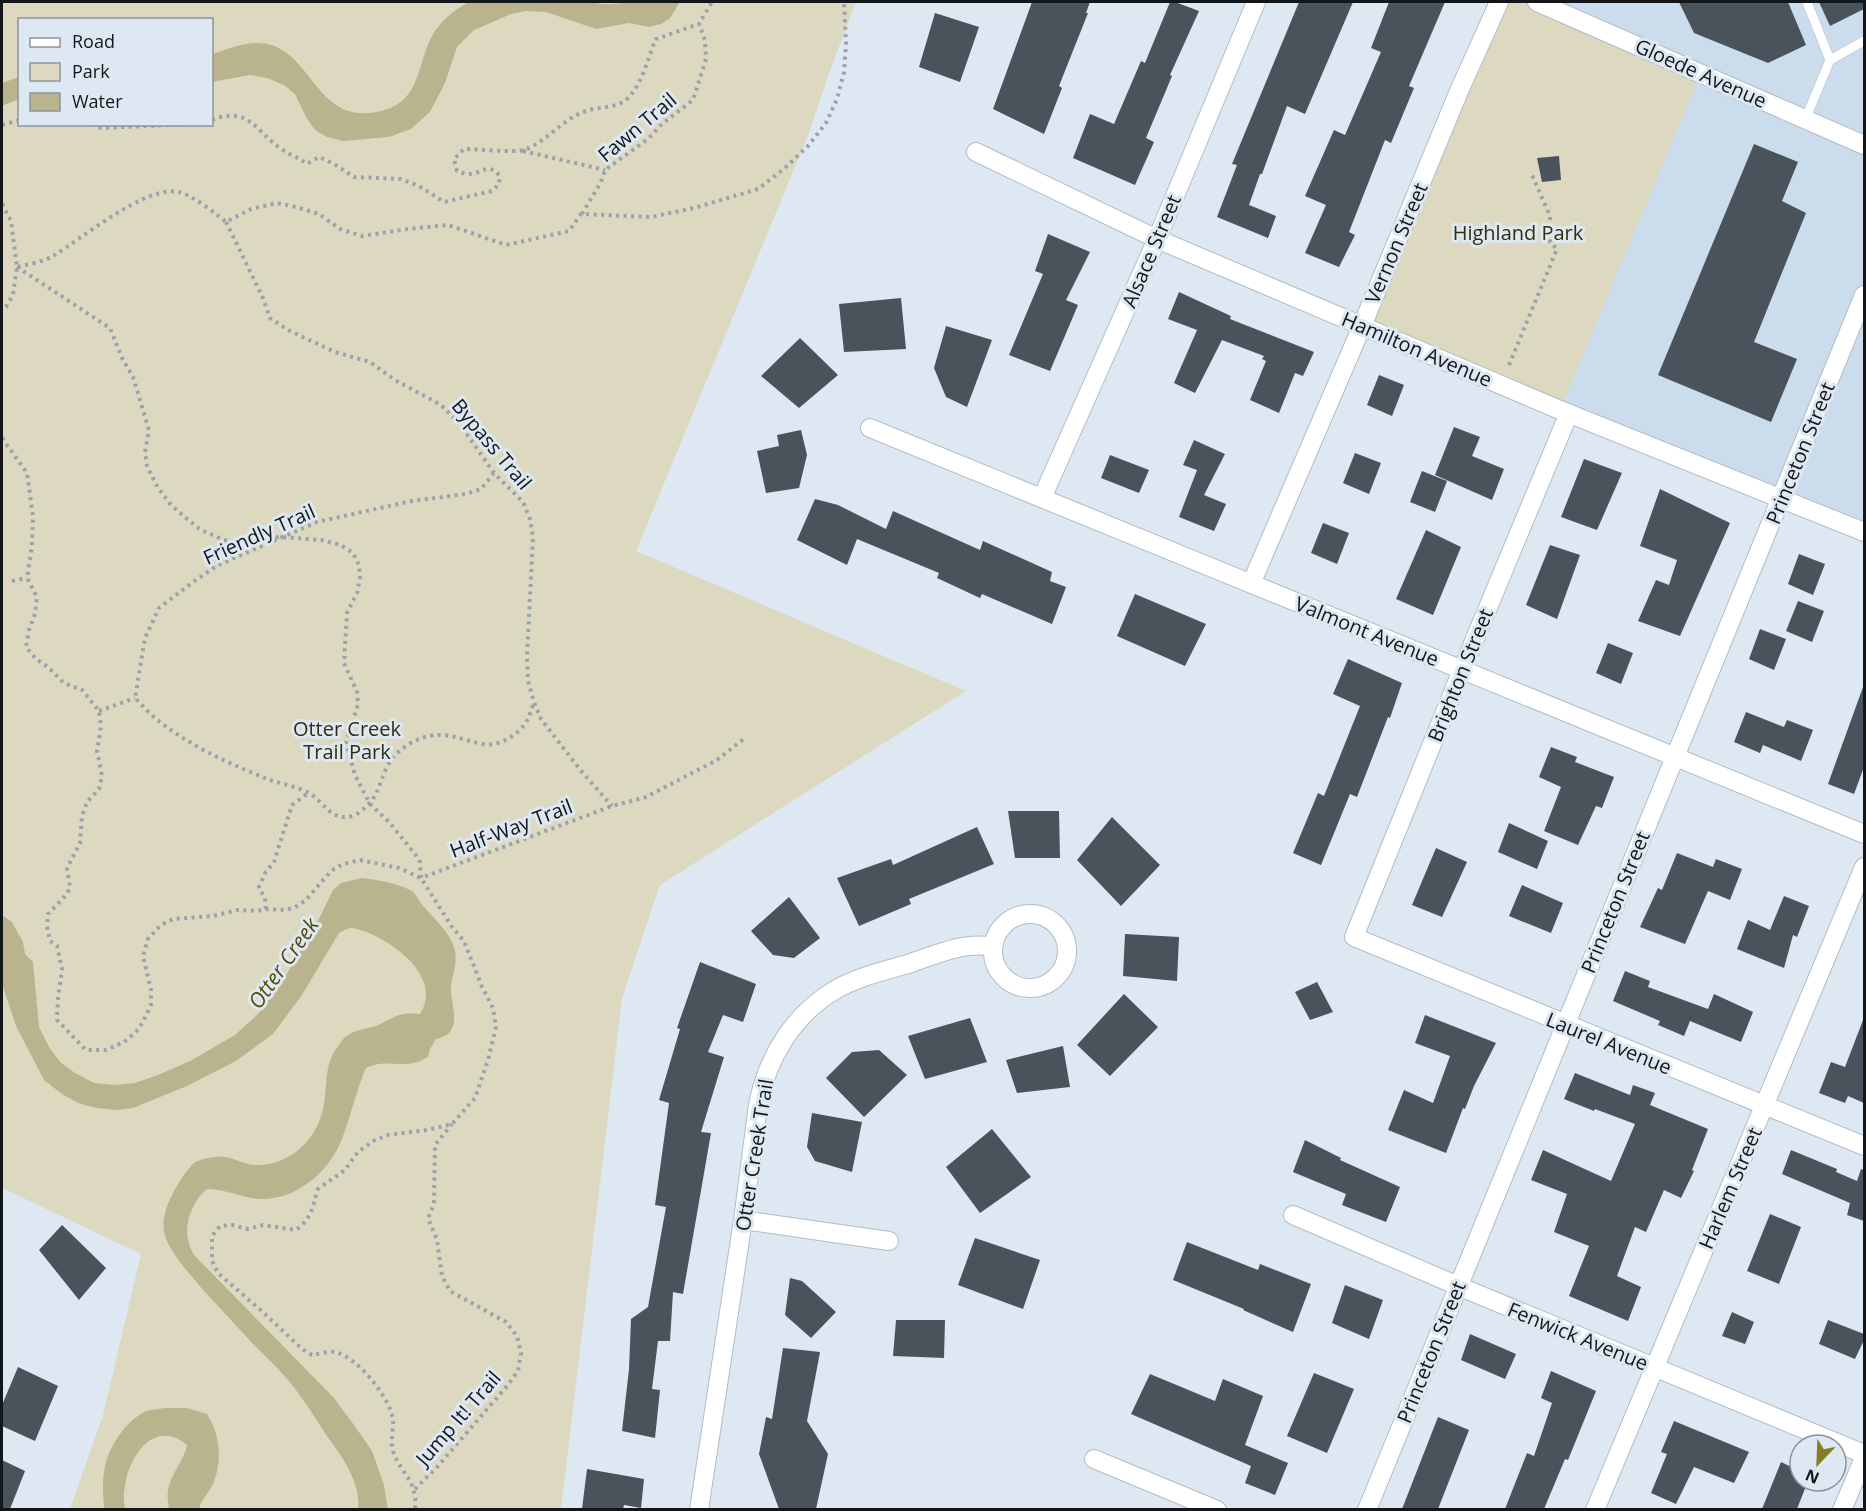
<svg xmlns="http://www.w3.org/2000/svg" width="1866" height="1511" viewBox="0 0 1866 1511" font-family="'Open Sans',sans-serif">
	<rect width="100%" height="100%" fill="#dde8f2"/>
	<path fill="#cbdcec" d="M 1537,2 L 1864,2 L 1864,532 L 1560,410 Z"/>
	<path fill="#ddd9c1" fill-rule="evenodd" d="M 2,2 L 856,2 L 831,68 L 809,133 L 636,551 L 966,691 L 660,885 L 622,999 L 561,1509 L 70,1509 L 103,1415 L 141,1254 L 2,1188 ZM 20,20 L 212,20 L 212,124 L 20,124 Z
		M 1499,2 L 1537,2 L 1701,73 L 1560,410 L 1362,326 Z"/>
	<path fill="#bab48e" d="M 469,2 L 593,2 C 607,7 622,2 636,2 C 651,1 666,1 680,2 L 670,18 L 661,24 L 649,27 L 629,23 L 596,29 L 546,12 L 526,11 L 511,14 L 474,30 L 457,47 L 445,83 L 430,112 L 411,129 L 389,137 L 343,141 L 327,137 L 315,130 L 306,117 L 295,94 L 284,85 L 267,78 L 250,75 L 212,82 L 212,54 C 226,50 241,43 256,43 C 312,42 312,124 376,112 C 419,105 416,71 430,40 C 438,23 453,10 469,2 Z
		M 19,77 L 19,99 L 2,106 L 2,83 Z
		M 362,878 C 378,880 398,883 412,891 C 416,894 417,898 420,902 C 431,916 452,933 455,951 C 458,965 450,979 451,993 C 453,1011 462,1034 436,1039 L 430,1049 L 428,1057 C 403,1072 389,1057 366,1068 C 356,1091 351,1115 342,1139 C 330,1170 300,1197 266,1199 C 245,1200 227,1189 207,1189 C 188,1205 180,1235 195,1256 L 333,1397 L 354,1425 L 372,1451 L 384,1485 L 388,1510 L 358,1509 C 361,1482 342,1457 327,1436 C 315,1418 303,1398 288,1380 C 278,1368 265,1356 254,1345 C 237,1327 221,1309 204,1291 C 190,1274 173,1257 165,1236 C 163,1230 163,1220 165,1214 C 168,1199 183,1173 194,1163 C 202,1158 216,1156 225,1157 C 235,1158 245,1165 255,1165 C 289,1166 316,1141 323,1109 C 328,1087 323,1064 339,1045 C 341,1042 344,1037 348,1035 C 357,1029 368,1029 378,1025 C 397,1017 396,1012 420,1014 C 443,978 395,943 366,932 C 362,931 356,928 352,928 C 348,928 343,931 339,933 L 302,995 L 273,1034 L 236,1061 L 187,1086 L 133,1108 L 117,1110 L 96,1108 L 78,1103 L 62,1094 L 44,1080 L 16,1026 L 2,984 L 2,915 L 12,922 L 23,942 L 25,954 L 33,962 L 39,1027 L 49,1047 L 60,1062 L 75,1073 L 94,1083 L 116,1085 L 135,1083 L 158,1075 L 190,1061 L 235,1035 L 257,1015 L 279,987 L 319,919 L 333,890 L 341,883 Z
		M 166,1408 L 187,1408 L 207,1414 C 220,1435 223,1460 213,1484 C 209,1493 201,1500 199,1509 L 169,1509 C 168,1503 167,1496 168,1490 C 171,1473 184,1461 187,1445 C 155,1418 129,1455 125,1486 C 123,1494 124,1502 125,1509 L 104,1509 C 103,1495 102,1481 105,1466 C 109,1446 128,1418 147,1411 C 153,1409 160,1409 166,1408 Z"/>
	<path fill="#4a535b" d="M 1032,2 L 1090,2 L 1086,13 L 1088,13 L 1059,86 L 1062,88 L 1044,134 L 993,109 Z
		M 1170,2 L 1175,2 L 1199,11 L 1170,75 L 1172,76 L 1146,138 L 1154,142 L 1135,185 L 1073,158 L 1090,114 L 1114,124 L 1141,61 L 1145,63 Z
		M 1299,2 L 1353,2 L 1305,114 L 1287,106 L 1262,174 L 1260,174 L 1249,205 L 1276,216 L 1268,238 L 1217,217 L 1237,165 L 1232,164 Z
		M 1389,2 L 1445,2 L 1409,86 L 1414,88 L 1391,143 L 1385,140 L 1349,232 L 1355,235 L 1339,267 L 1305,253 L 1326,205 L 1305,196 L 1334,130 L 1345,135 L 1381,52 L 1371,48 Z
		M 1679,2 L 1788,2 L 1806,45 L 1768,63 L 1694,33 Z
		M 1819,2 L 1864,2 L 1864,9 L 1830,26 Z
		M 935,13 L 979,27 L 960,82 L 919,67 Z
		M 1754,144 L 1798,162 L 1782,201 L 1806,213 L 1754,342 L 1797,359 L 1771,422 L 1658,375 Z
		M 1559,156 L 1561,180 L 1542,182 L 1537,158 Z
		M 1048,234 L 1090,252 L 1066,300 L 1078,305 L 1050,371 L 1009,355 L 1043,274 L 1035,271 Z
		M 1179,292 L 1231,316 L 1230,319 L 1314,352 L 1303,376 L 1295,373 L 1279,413 L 1250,400 L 1266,361 L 1262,359 L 1264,356 L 1222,340 L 1195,393 L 1174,383 L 1197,330 L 1168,319 Z
		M 901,298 L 906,349 L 844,352 L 839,304 Z
		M 946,326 L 992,340 L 967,407 L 946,397 L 934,368 Z
		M 800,338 L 838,375 L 799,408 L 761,376 Z
		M 1379,375 L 1404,385 L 1392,416 L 1367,405 Z
		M 1454,427 L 1480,437 L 1472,456 L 1504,469 L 1492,500 L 1435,475 Z
		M 801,430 L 807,455 L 799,488 L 766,493 L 757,451 L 779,446 L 777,435 Z
		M 1194,440 L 1225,454 L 1204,495 L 1226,504 L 1214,531 L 1179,517 L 1197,470 L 1183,465 Z
		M 1355,453 L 1381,463 L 1369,494 L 1343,483 Z
		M 1110,455 L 1149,470 L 1139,493 L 1101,478 Z
		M 1584,459 L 1622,473 L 1597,530 L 1561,517 Z
		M 1422,471 L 1447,481 L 1435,512 L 1410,502 Z
		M 1660,489 L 1730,523 L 1680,636 L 1638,621 L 1656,580 L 1669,585 L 1677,560 L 1640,546 Z
		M 815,499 L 838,505 L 886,529 L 893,511 L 980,550 L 983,541 L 1052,572 L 1050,581 L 1066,587 L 1052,624 L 982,594 L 980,598 L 937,578 L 939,573 L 857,539 L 847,565 L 797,540 Z
		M 1323,523 L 1349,533 L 1337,564 L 1311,553 Z
		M 1426,530 L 1461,547 L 1433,615 L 1396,599 Z
		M 1550,545 L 1580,555 L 1557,619 L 1526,605 Z
		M 1799,554 L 1825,564 L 1813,595 L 1788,584 Z
		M 1135,594 L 1206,624 L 1185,666 L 1117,636 Z
		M 1798,601 L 1824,611 L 1812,642 L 1786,631 Z
		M 1760,629 L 1786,639 L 1774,670 L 1749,659 Z
		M 1608,643 L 1633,653 L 1621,684 L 1596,673 Z
		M 1348,659 L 1402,683 L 1390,718 L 1388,717 L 1357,797 L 1350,794 L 1321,865 L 1293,853 L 1318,793 L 1324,796 L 1360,706 L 1333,694 Z
		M 1863,687 L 1864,767 L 1854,794 L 1828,784 Z
		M 1746,712 L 1784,727 L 1787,720 L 1813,730 L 1801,761 L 1763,745 L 1760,753 L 1734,742 Z
		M 1551,747 L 1577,757 L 1575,762 L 1614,777 L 1602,808 L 1596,806 L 1578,845 L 1544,831 L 1561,787 L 1539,777 Z
		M 1008,811 L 1059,811 L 1060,858 L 1015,858 Z
		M 1112,817 L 1160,865 L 1121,906 L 1077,860 Z
		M 1509,823 L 1548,841 L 1537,869 L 1498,852 Z
		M 977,827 L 994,864 L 909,899 L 911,904 L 859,926 L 837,878 L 891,859 L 893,865 Z
		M 1436,848 L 1467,862 L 1442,917 L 1412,905 Z
		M 1677,853 L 1713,867 L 1716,859 L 1742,869 L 1730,900 L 1708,891 L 1685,944 L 1640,927 L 1658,888 L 1662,890 Z
		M 1522,885 L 1563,903 L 1551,933 L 1509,916 Z
		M 1784,896 L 1809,906 L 1797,937 L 1793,935 L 1784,968 L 1737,949 L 1748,920 L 1770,930 Z
		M 789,897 L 820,938 L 794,958 L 773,955 L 751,931 Z
		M 1125,934 L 1179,937 L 1177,981 L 1123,976 Z
		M 700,962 L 756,984 L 743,1022 L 723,1015 L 708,1052 L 724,1057 L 701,1132 L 711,1133 L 683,1294 L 673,1292 L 670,1341 L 658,1341 L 652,1389 L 660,1390 L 655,1438 L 622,1431 L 629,1369 L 631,1319 L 648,1307 L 666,1207 L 655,1205 L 669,1103 L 659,1100 L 680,1029 L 677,1028 Z
		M 1625,971 L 1650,981 L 1648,987 L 1708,1009 L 1714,994 L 1753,1012 L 1741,1042 L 1690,1021 L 1684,1036 L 1658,1025 L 1660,1021 L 1613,1001 Z
		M 1317,982 L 1333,1012 L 1310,1020 L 1295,992 Z
		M 1124,994 L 1158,1027 L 1110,1076 L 1077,1045 Z
		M 1425,1015 L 1496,1043 L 1474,1086 L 1465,1109 L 1463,1108 L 1446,1153 L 1388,1130 L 1404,1090 L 1433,1103 L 1450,1056 L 1415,1043 Z
		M 970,1018 L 987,1062 L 925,1079 L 908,1036 Z
		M 1863,1020 L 1864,1103 L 1848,1096 L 1845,1103 L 1819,1093 L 1831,1062 L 1845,1067 Z
		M 1063,1046 L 1070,1087 L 1017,1093 L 1006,1060 Z
		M 879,1050 L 907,1075 L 864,1117 L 826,1078 L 852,1052 Z
		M 1575,1073 L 1630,1095 L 1633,1085 L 1655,1093 L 1650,1105 L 1708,1129 L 1692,1170 L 1694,1171 L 1681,1198 L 1664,1190 L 1646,1232 L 1635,1227 L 1617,1276 L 1641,1287 L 1628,1321 L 1569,1296 L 1589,1246 L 1554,1232 L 1567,1194 L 1531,1180 L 1543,1150 L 1611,1181 L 1635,1124 L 1595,1109 L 1594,1111 L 1564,1099 Z
		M 812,1113 L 862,1122 L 852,1172 L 815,1161 L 807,1147 Z
		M 992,1129 L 1031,1177 L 980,1213 L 946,1167 Z
		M 1305,1140 L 1341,1158 L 1340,1160 L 1400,1187 L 1386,1222 L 1342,1205 L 1346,1194 L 1293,1172 Z
		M 1791,1150 L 1837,1169 L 1836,1172 L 1857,1181 L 1861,1169 L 1864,1170 L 1864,1221 L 1847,1215 L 1850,1203 L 1782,1174 Z
		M 1770,1214 L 1801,1227 L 1779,1284 L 1747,1271 Z
		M 62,1225 L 106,1268 L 79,1300 L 39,1250 Z
		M 975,1238 L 1040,1260 L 1023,1309 L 958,1285 Z
		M 1187,1242 L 1258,1270 L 1260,1264 L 1311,1284 L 1293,1332 L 1243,1310 L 1244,1309 L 1173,1280 Z
		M 790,1278 L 802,1281 L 836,1312 L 811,1338 L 785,1315 Z
		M 1345,1285 L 1383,1300 L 1369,1339 L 1332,1323 Z
		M 1732,1312 L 1754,1322 L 1745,1344 L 1722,1336 Z
		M 896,1320 L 945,1320 L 944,1358 L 893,1356 Z
		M 1828,1320 L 1864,1334 L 1864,1340 L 1855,1359 L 1819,1344 Z
		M 1470,1334 L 1516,1354 L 1505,1379 L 1461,1360 Z
		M 783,1348 L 820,1352 L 807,1421 L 828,1454 L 816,1509 L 779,1509 L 759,1454 L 766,1417 L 772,1419 Z
		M 18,1367 L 58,1386 L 35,1441 L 2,1426 L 2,1405 Z
		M 1551,1371 L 1596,1391 L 1568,1460 L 1565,1459 L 1544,1509 L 1505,1509 L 1527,1453 L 1534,1456 L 1552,1403 L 1541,1398 Z
		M 1314,1373 L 1354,1389 L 1327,1453 L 1287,1436 Z
		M 1150,1374 L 1215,1401 L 1223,1379 L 1263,1396 L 1245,1445 L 1288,1463 L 1275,1495 L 1245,1483 L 1251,1466 L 1131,1414 Z
		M 1438,1417 L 1469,1430 L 1438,1509 L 1402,1509 Z
		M 1674,1421 L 1749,1452 L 1734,1483 L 1694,1467 L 1676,1504 L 1651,1493 L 1667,1454 L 1661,1452 Z
		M 2,1460 L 25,1471 L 10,1509 L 2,1509 Z
		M 1781,1462 L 1800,1471 L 1800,1481 L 1808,1481 L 1797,1509 L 1762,1509 Z
		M 587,1469 L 644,1479 L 641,1508 L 624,1505 L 623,1509 L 582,1509 Z"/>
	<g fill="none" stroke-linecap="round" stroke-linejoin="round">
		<defs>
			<path id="lane" d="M 1807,2 L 1830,60
				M 1805,120 L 1830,60 L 1864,41"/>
			<path id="street" d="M 1537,2 L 1864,145
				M 976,152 L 1157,239 L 1560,410 L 1864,532
				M 1569,413 L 1462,670 L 1354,937 L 1864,1146
				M 870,428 L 1864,834
				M 1042,498 L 1157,239 L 1256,2
				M 1251,584 L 1362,326 L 1459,91 L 1499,2
				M993 951a37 37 0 1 1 74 0a37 37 0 1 1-74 0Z
				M 1293,1215 L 1458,1286 L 1864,1454
				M 743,1220 L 889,1241
				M 1094,1459 L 1217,1510
				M 699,1510 L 743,1220 L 758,1105 C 767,1058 793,1015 835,990 C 857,977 884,971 908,964 C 926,958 952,947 970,946 C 978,945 986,946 993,946
				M 1367,1510 L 1864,295
				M 1595,1510 L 1864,867
				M 1842,1510 L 1864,1458"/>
		</defs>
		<use href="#lane" stroke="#b1bcc6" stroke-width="10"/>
		<use href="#street" stroke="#b1bcc6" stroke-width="20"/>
		<path stroke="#9aa2aa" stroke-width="4" stroke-dasharray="3 4.5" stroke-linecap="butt" d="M 212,120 C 250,105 255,132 283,150 C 291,156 299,157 307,164 L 319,157 L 334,164 L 354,177 L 401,179 L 419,186 L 444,202 L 492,191 L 499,184 L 500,176 C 487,161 481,175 467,174 C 464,174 461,172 457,171 L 454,159 L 464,149 C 476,149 515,153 524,150 C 547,142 562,119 586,111 C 600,106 618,109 629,97 C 643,82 648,57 656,39 L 699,24 L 712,2
			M 92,124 L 101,128 L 191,124
			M 2,125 L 20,120
			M 523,151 L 605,170
			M 2,204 L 11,221 L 17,267 L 13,295 L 6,307 L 2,310
			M 582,214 L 601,182 L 605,170 L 648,139 L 662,124 L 693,100 L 706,59 L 705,40 L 699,24
			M 226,222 L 263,298 L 270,318 L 288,330 L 335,352 L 370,362 L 395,380 L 441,405 L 459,423 L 494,473 L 523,502 L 530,519 L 533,537 L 527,656 L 528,681 L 534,702 L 541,719 L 582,772 L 612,806
			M 17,267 L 110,328 L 122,358 L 133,377 L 149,430 L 145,452 L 147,466 L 158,488 L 171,505 L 187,519 L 201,530 L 224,540 L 237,543 L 279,537 L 321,540 L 341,545 L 353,553 L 359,565 L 360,578 L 357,593 L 347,613 L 344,663 L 358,694 L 357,708 L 346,742 L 355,775 L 370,804 L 389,822 L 415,854 L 420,862 L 421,878 L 612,806 L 646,797 L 717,760 L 746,737
			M 18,267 C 29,264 43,262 53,256 C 83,238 145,185 179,192 C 192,195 215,213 226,222 L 251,209 L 277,203 L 296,207 L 319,214 L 340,229 L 362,236 L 408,229 L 448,225 L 506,245 L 569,231 L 581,214 L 651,217 L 694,208 L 758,189 L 785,168 L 808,146 L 826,123 L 837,99 L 844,72 L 846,44 L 844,2
			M 1509,365 L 1557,249 L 1550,242 L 1550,216 L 1532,175
			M 2,438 L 27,473 L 33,516 L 32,546 L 27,578 L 37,597 L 35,614 L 29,630 L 26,647 L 36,659 L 48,667 L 64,683 L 82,690 L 99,711 L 101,726 L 97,751 L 102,776 L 99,789 L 87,802 L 82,816 L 80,843 L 67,868 L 70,887 L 67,894 L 48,914 L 47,926 L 50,941 L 57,946 L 62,969 L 58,998 L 57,1020 L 86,1050 L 106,1050 L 124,1042 L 136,1032 L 143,1022 L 151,1005 L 151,990 L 143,956 L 148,939 L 161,925 L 173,919 L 213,916 L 238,910 L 257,911 L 266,909 L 286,910 L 295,907 L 305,901 L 331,871 L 343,864 L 360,860 L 399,868 L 421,878 L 452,927 L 464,941 L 482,987 L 493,1008 L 496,1027 L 488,1060 L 475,1098 L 452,1124 L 427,1130 L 388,1135 L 373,1141 L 358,1152 L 345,1170 L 318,1189 C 312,1207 313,1217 296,1230 L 263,1225 L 248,1229 L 232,1225 L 220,1226 L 212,1236 L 212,1261 L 218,1273 L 265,1314 L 302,1349 L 312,1355 C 319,1354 328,1351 335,1352 C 357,1357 389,1396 393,1419 C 394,1429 390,1440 393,1451 C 401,1475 418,1480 415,1510
			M 494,473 L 481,489 L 466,494 L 412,501 L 317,522 L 218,565 L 193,582 L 159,608 L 145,638 L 135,698 C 141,704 147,711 154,717 C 187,745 230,764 270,780 C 283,784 297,787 309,793 C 325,802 331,824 355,815 C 356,815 361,811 362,810 C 379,797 378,785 387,767 C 394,752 413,739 429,736 C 449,732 464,741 483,744 C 500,747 520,734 528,719 C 530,714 532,708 534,702
			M 12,581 L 27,578
			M 99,711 L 135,698
			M 266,909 L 265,899 L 259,887 L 265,873 L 274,862 L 292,805 L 308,793
			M 415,1489 L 438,1466 L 507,1386 L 518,1371 L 521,1353 L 517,1336 L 506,1322 L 450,1291 L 442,1276 L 437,1240 L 428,1218 L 434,1204 L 435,1145 L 452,1124"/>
		<use href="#lane" stroke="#fff" stroke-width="9"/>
		<use href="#street" stroke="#fff" stroke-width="18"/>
	</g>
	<g text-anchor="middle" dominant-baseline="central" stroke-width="6" stroke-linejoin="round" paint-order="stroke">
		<g font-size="20" fill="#13171b" stroke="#dde8f2">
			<text transform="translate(1701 73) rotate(24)">Gloede Avenue</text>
			<text transform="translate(637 127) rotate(-40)">Fawn Trail</text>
			<text transform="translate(1396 243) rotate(-67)">Vernon Street</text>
			<text transform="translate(1151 251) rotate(-67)">Alsace Street</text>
			<text transform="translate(1417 349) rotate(23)">Hamilton Avenue</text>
			<text transform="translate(492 444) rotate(50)">Bypass Trail</text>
			<text transform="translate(1800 453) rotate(-68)">Princeton Street</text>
			<text transform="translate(259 534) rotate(-24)">Friendly Trail</text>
			<text transform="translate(1367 631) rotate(22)">Valmont Avenue</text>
			<text transform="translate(1460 675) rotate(-68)">Brighton Street</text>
			<text transform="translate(511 828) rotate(-21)">Half-Way Trail</text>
			<text transform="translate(1615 902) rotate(-68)">Princeton Street</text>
			<text transform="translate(1609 1043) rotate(22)">Laurel Avenue</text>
			<text transform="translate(754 1155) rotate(-81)">Otter Creek Trail</text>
			<text transform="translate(1730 1188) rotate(-67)">Harlem Street</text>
			<text transform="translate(1578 1336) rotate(22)">Fenwick Avenue</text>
			<text transform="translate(1431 1352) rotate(-68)">Princeton Street</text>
			<text transform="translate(458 1418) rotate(-49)">Jump It! Trail</text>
		</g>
		<g font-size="20" fill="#332d0d" stroke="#dde8f2">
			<text x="1518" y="232">Highland Park</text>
			<text x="347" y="728">Otter Creek<tspan x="347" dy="23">Trail Park</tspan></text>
		</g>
		<g font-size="21" font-style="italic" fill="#534904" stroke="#dde8f2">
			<text transform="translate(283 963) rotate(-55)">Otter Creek</text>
		</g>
	</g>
	<rect width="1866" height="1511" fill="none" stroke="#13171b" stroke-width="6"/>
	<rect x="18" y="18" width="195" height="108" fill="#dde8f2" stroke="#8c949c" stroke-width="1.5"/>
	<rect x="30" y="38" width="30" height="9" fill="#ffffff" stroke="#8c949c" stroke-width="1.5"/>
	<text x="72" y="48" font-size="18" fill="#13171b">Road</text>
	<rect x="30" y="63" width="30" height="18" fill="#ddd9c1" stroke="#8c949c" stroke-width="1.5"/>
	<text x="72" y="78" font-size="18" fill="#13171b">Park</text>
	<rect x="30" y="93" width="30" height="18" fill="#bab48e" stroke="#8c949c" stroke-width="1.5"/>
	<text x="72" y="108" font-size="18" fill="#13171b">Water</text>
	<g transform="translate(1818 1463) rotate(203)"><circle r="28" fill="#dde8f2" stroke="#8c949c" stroke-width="1.5"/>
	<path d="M0-4.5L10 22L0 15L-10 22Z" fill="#897b20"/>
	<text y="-9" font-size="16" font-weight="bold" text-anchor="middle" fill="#13171b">N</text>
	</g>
</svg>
